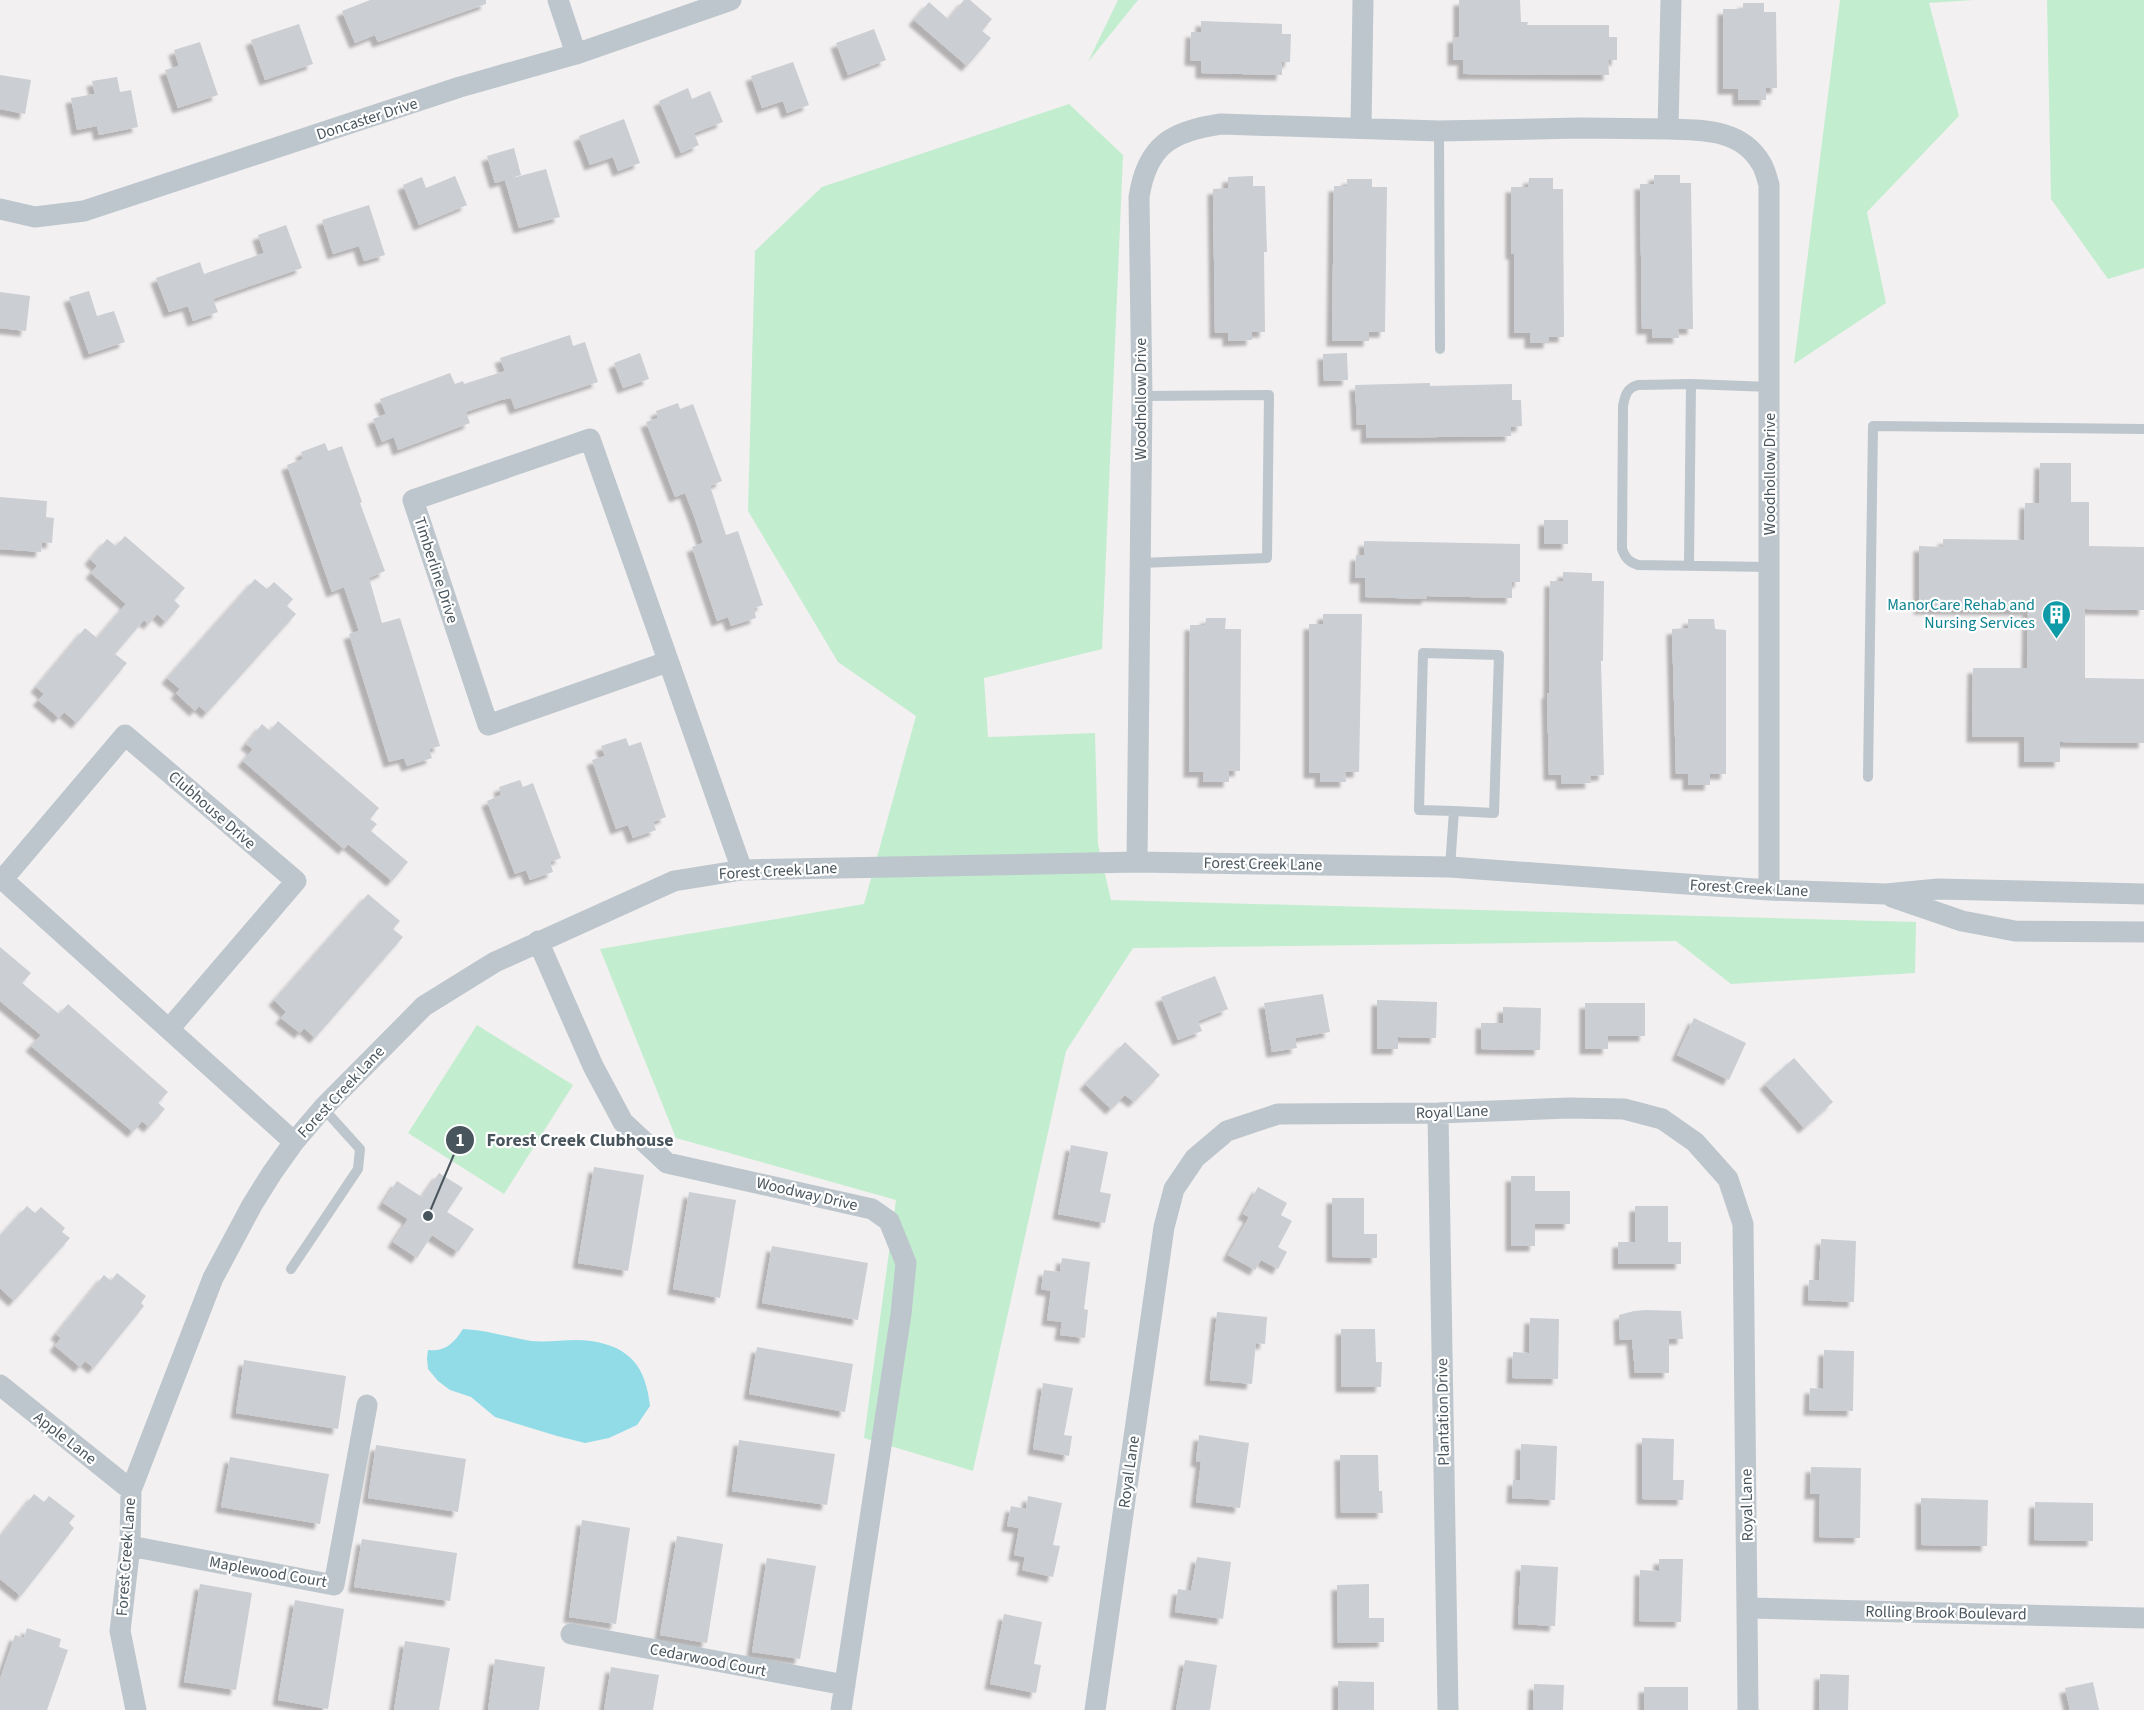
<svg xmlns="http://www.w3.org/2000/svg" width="2144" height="1710" viewBox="0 0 2144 1710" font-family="'Source Sans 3',sans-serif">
	<defs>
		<filter id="shadow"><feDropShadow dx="-5.5" dy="5.5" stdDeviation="1.5" flood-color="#0004"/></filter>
	</defs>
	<rect width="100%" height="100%" fill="#f3f0f1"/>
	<path fill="#c2edcf" d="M 1118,0 L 1138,0 L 1088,62 Z
		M 1840,0 L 1973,0 L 1929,3 L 1959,116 L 1867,212 L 1886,303 L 1794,364 Z
		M 2047,0 L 2144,0 L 2144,268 L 2108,279 L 2051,199 Z
		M 1069,104 L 1123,155 L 1102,649 L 984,678 L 988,737 L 1095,733 L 1098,844 L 1111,900 L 1916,922 L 1915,973 L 1731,984 L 1676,941 L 1133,948 L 1066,1051 L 973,1471 L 864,1438 L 896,1200 L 676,1138 L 600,949 L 864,904 L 916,716 L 838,662 L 748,511 L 755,251 L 822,187 Z
		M 477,1025 L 573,1085 L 504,1194 L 408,1133 Z"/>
	<path fill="#92dce7" d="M 463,1329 C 486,1330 508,1337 531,1341 C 551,1343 571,1338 591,1341 C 631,1347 646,1368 650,1406 L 637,1425 L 609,1438 L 585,1443 L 557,1436 L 495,1417 L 471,1397 L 450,1390 L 438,1381 L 428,1369 L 427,1358 L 428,1350 C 445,1352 454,1343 463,1329 Z"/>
	<path fill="#cbced2" filter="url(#shadow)" d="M 370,0 L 486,0 L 486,4 L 378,42 L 375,35 L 355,43 L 342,11 Z
		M 964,0 L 970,0 L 992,19 L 982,31 L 991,38 L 967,66 L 914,20 L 929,2 L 948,19 Z
		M 1459,0 L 1520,0 L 1521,22 L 1528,22 L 1527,25 L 1609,25 L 1609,37 L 1617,37 L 1617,60 L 1608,60 L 1609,75 L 1463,74 L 1463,60 L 1453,60 L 1453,37 L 1459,37 Z
		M 1743,3 L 1764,3 L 1764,12 L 1776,12 L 1777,88 L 1766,88 L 1766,100 L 1738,100 L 1738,89 L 1723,89 L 1723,9 L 1743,9 Z
		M 1201,21 L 1282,24 L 1282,34 L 1291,34 L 1290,62 L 1282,62 L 1282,75 L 1201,73 L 1201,61 L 1190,60 L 1191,32 L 1201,32 Z
		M 299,24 L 313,64 L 265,80 L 251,40 Z
		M 874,29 L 886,60 L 848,75 L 836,43 Z
		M 200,42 L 218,95 L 178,108 L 165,70 L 179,66 L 174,50 Z
		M 793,62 L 809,105 L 787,113 L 783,101 L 762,108 L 751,76 Z
		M 0,75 L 31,80 L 25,114 L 0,109 Z
		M 117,77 L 120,92 L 131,90 L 138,127 L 99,135 L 97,126 L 77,130 L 71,98 L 95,94 L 92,81 Z
		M 688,88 L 692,99 L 710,91 L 723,122 L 694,133 L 699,145 L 681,153 L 659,101 Z
		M 624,119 L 640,163 L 618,171 L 613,157 L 590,165 L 579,136 Z
		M 514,148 L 521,175 L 495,183 L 487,156 Z
		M 546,169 L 560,217 L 519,228 L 505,180 Z
		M 1654,175 L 1680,175 L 1680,183 L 1691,183 L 1693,329 L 1678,329 L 1679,338 L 1652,338 L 1652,329 L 1642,329 L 1640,184 L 1654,184 Z
		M 455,176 L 467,205 L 419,225 L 403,185 L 422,177 L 426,188 Z
		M 1253,176 L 1253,186 L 1265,186 L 1267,252 L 1264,252 L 1265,332 L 1252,332 L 1252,340 L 1228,341 L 1228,333 L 1215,333 L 1213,189 L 1228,188 L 1228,177 Z
		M 1529,178 L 1553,178 L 1553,189 L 1563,189 L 1564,337 L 1549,337 L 1549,343 L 1530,343 L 1530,333 L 1514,333 L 1514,254 L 1511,254 L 1511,187 L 1528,187 Z
		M 1347,179 L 1372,179 L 1372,187 L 1387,187 L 1385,332 L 1369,332 L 1369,341 L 1332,341 L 1334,186 L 1347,186 Z
		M 369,205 L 385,255 L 364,261 L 359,246 L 333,254 L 322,220 Z
		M 286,225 L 302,268 L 213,299 L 218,312 L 193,321 L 188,306 L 169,312 L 156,278 L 200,262 L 204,274 L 264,253 L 258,235 Z
		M 89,291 L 97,316 L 114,311 L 125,342 L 89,354 L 69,297 Z
		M 0,292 L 30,296 L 26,331 L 0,328 Z
		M 570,335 L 573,346 L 585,342 L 598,382 L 515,409 L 511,398 L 501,400 L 466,412 L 470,423 L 398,450 L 394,437 L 382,442 L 373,419 L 386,414 L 380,399 L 450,373 L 455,384 L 463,381 L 464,384 L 505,371 L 500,358 Z
		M 640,353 L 649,379 L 623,388 L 614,363 Z
		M 1347,353 L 1348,380 L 1324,381 L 1323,354 Z
		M 1430,383 L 1430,386 L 1512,384 L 1512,400 L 1521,400 L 1522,426 L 1511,427 L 1511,436 L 1366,438 L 1366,424 L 1357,425 L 1355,385 Z
		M 678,403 L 680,409 L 693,404 L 722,481 L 710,486 L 726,535 L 738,531 L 763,605 L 754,608 L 756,618 L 731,626 L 728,617 L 717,621 L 692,547 L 703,543 L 694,516 L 685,493 L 675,497 L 646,422 L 658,418 L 656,411 Z
		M 325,443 L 328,451 L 342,446 L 362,502 L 360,503 L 385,571 L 369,578 L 382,623 L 400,618 L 440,746 L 429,749 L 432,758 L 407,766 L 404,758 L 389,762 L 349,634 L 359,631 L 344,587 L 332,592 L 287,465 L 303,459 L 301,452 Z
		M 2040,463 L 2071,463 L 2071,502 L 2089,502 L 2089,546 L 2144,547 L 2144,610 L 2085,609 L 2085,678 L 2144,679 L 2144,743 L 2060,742 L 2060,762 L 2024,762 L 2024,737 L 1972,737 L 1973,668 L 2027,668 L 2028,610 L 1919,609 L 1919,546 L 1943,547 L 1943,539 L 2024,540 L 2025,503 L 2039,503 Z
		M 0,497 L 47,501 L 46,517 L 54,518 L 52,543 L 42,542 L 41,552 L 0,549 Z
		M 1544,520 L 1568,520 L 1568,544 L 1544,544 Z
		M 125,536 L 185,588 L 174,600 L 180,606 L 166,622 L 157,614 L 149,624 L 144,620 L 115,654 L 127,663 L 77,723 L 64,712 L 59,718 L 38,700 L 44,694 L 36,687 L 85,628 L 97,638 L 126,604 L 91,573 L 97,566 L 90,559 L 107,539 L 116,546 Z
		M 1364,541 L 1520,544 L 1520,582 L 1512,582 L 1512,598 L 1427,596 L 1427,599 L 1365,597 L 1365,578 L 1355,578 L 1356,555 L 1364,555 Z
		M 1563,572 L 1592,573 L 1592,581 L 1604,581 L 1603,661 L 1601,661 L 1604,775 L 1590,776 L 1591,783 L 1562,784 L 1561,775 L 1549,775 L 1547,693 L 1549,693 L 1550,581 L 1563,581 Z
		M 255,579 L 267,589 L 274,582 L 293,599 L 287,606 L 296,614 L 207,713 L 199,706 L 195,711 L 176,693 L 180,689 L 167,678 Z
		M 1323,614 L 1362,614 L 1359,772 L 1345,772 L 1346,782 L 1320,782 L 1320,773 L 1309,773 L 1309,624 L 1323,624 Z
		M 1206,618 L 1226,618 L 1225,629 L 1241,629 L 1240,771 L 1229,771 L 1229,782 L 1203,782 L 1204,772 L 1189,772 L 1190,625 L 1205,625 Z
		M 1688,619 L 1714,619 L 1715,629 L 1726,630 L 1726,774 L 1710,774 L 1710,785 L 1688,785 L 1688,774 L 1676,774 L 1672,629 L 1688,628 Z
		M 278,721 L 379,808 L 370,819 L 377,824 L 371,831 L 408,862 L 392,881 L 348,844 L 344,849 L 243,761 L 253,749 L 246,744 L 262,724 L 270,731 Z
		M 626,738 L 629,746 L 641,742 L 666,817 L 653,822 L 656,830 L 633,838 L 628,825 L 616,829 L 592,760 L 605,756 L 601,746 Z
		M 520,780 L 523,787 L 533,783 L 561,858 L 550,862 L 553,872 L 530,880 L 526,870 L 515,874 L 487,801 L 501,795 L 499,787 Z
		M 368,894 L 400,921 L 393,929 L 403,937 L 315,1038 L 304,1028 L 300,1033 L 281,1018 L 286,1012 L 274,1000 Z
		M 0,947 L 31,973 L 22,983 L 59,1014 L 68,1004 L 168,1092 L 158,1103 L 165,1109 L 149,1127 L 142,1121 L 133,1132 L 31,1046 L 41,1035 L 0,1001 Z
		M 1215,976 L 1228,1009 L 1198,1021 L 1202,1031 L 1178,1040 L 1161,997 Z
		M 1323,994 L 1330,1032 L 1295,1038 L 1297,1048 L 1272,1052 L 1264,1003 Z
		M 1377,1000 L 1437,1002 L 1436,1038 L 1398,1037 L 1398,1049 L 1377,1049 Z
		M 1585,1003 L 1645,1003 L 1645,1036 L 1608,1036 L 1608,1049 L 1585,1049 Z
		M 1503,1007 L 1541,1008 L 1540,1050 L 1481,1049 L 1481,1023 L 1503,1023 Z
		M 1694,1018 L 1746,1043 L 1729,1080 L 1677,1055 Z
		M 1125,1042 L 1160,1075 L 1134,1102 L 1125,1095 L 1111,1109 L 1085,1084 Z
		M 1794,1058 L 1833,1102 L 1804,1128 L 1765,1084 Z
		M 1071,1145 L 1108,1152 L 1100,1192 L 1111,1194 L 1105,1223 L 1058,1214 Z
		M 594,1167 L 644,1175 L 628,1271 L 578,1263 Z
		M 439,1173 L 463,1188 L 447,1212 L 474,1229 L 458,1252 L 432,1235 L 417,1258 L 393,1242 L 408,1219 L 383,1203 L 397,1181 L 422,1197 Z
		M 1511,1176 L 1535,1176 L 1535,1191 L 1570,1191 L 1570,1224 L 1535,1224 L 1535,1246 L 1511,1246 Z
		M 1258,1187 L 1287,1203 L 1281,1215 L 1292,1221 L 1278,1247 L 1287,1252 L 1278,1269 L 1261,1260 L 1255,1270 L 1228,1255 L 1249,1217 L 1243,1214 Z
		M 689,1192 L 736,1200 L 720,1298 L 673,1289 Z
		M 1332,1198 L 1364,1198 L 1364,1234 L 1377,1234 L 1377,1258 L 1332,1257 Z
		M 27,1206 L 35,1213 L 41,1207 L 65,1228 L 62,1232 L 70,1238 L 14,1301 L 0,1288 L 0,1236 Z
		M 1635,1206 L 1668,1206 L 1668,1242 L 1681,1242 L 1681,1264 L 1618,1264 L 1618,1242 L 1635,1242 Z
		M 1821,1239 L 1856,1241 L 1854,1302 L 1808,1300 L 1809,1280 L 1819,1280 Z
		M 772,1246 L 868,1263 L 858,1320 L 762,1303 Z
		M 1062,1258 L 1090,1262 L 1084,1309 L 1088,1310 L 1085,1338 L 1060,1335 L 1062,1322 L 1047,1320 L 1051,1291 L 1041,1289 L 1044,1270 L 1060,1272 Z
		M 117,1273 L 146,1296 L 141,1303 L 144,1306 L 94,1368 L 85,1361 L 80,1367 L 55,1346 L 61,1338 L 56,1334 L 104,1275 L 111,1281 Z
		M 1646,1310 L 1681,1311 L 1683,1339 L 1669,1339 L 1669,1373 L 1635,1373 L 1632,1339 L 1620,1340 L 1619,1315 L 1634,1311 Z
		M 1217,1312 L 1267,1317 L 1265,1344 L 1256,1343 L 1252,1384 L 1210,1380 Z
		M 1530,1318 L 1559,1319 L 1558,1379 L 1512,1378 L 1513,1352 L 1529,1353 Z
		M 1341,1329 L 1375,1329 L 1376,1362 L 1382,1362 L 1381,1387 L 1341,1387 Z
		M 757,1347 L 853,1364 L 845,1412 L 749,1394 Z
		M 1824,1350 L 1854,1351 L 1853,1411 L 1809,1410 L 1810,1388 L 1823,1389 Z
		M 244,1360 L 346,1376 L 338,1429 L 236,1413 Z
		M 1043,1383 L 1073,1388 L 1064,1435 L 1072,1436 L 1069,1456 L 1033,1449 Z
		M 1199,1435 L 1249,1443 L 1240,1508 L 1196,1502 L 1201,1462 L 1196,1461 Z
		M 1642,1438 L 1674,1439 L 1673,1480 L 1684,1480 L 1683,1500 L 1642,1499 Z
		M 739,1440 L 835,1454 L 827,1505 L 732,1491 Z
		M 1521,1444 L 1557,1446 L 1555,1500 L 1512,1498 L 1513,1480 L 1520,1480 Z
		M 376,1445 L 466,1459 L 458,1512 L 368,1498 Z
		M 1340,1455 L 1378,1455 L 1379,1491 L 1382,1491 L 1383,1513 L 1341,1513 Z
		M 230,1457 L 329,1474 L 320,1524 L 221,1507 Z
		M 1811,1467 L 1861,1468 L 1860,1538 L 1819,1537 L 1820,1494 L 1810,1494 Z
		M 34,1494 L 44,1502 L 49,1496 L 75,1516 L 69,1523 L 74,1528 L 21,1596 L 0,1579 L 0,1537 Z
		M 1028,1496 L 1062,1503 L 1053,1545 L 1060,1546 L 1053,1577 L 1022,1570 L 1025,1557 L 1014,1555 L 1019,1528 L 1007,1526 L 1011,1506 L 1026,1509 Z
		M 1921,1498 L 1988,1500 L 1987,1546 L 1921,1545 Z
		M 2035,1502 L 2093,1503 L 2093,1541 L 2034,1540 Z
		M 582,1520 L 630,1528 L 616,1624 L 569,1617 Z
		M 677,1536 L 723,1544 L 707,1643 L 660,1635 Z
		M 362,1539 L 457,1553 L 450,1601 L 354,1587 Z
		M 1197,1557 L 1231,1562 L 1223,1619 L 1175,1612 L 1178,1589 L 1191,1591 Z
		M 767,1558 L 816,1566 L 800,1659 L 752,1652 Z
		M 1659,1559 L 1683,1559 L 1681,1622 L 1639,1621 L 1640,1570 L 1659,1571 Z
		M 1521,1565 L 1558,1567 L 1555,1626 L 1518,1624 Z
		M 200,1584 L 252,1593 L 236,1690 L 184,1682 Z
		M 1369,1584 L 1369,1618 L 1384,1618 L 1384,1642 L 1338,1643 L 1337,1585 Z
		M 295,1600 L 344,1609 L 328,1709 L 278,1700 Z
		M 1004,1614 L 1042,1622 L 1034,1664 L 1041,1665 L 1036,1693 L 990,1684 Z
		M 27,1628 L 61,1639 L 59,1647 L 68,1650 L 47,1710 L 0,1710 L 0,1679 L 15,1635 L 24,1638 Z
		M 405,1641 L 450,1648 L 439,1710 L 394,1710 Z
		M 495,1659 L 545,1667 L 539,1710 L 488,1710 Z
		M 1185,1660 L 1217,1665 L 1210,1710 L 1176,1710 Z
		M 611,1667 L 659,1675 L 653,1710 L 604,1710 Z
		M 1820,1674 L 1849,1675 L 1848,1710 L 1819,1710 Z
		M 1338,1681 L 1374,1682 L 1374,1710 L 1338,1710 Z
		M 2093,1682 L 2099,1710 L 2070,1710 L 2065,1688 Z
		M 1534,1684 L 1564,1685 L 1563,1710 L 1533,1710 Z
		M 1644,1687 L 1688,1687 L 1688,1710 L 1644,1710 Z"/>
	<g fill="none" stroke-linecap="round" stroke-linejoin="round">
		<path stroke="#bdc6cc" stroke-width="10" d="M 1439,131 L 1440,349
			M 1770,387 L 1691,384 L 1638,385 C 1627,388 1625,395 1623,406 L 1622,549 C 1625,558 1629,562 1638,565 L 1770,567
			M 1141,563 L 1267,558 L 1269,395 L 1142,396
			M 1689,565 L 1691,384
			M 1868,777 L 1873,426 L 2144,429
			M 1450,867 L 1454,811 L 1494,813 L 1499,655 L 1423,653 L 1419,810 L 1454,811
			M 291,1269 L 358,1169 L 360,1149 L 323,1108"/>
		<path stroke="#bdc6cc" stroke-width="21" d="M 558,0 L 576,54
			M 1671,0 L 1668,129 C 1703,130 1741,129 1761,163 C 1765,169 1767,178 1769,185 L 1769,890
			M 1361,128 L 1363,0
			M 0,209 L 35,217 L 84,211 L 460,87 L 576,54 L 731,0
			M 667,662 L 488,725 L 413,500 L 590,439 L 742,870
			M 1137,862 L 1142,396 L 1139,197 C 1147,145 1172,131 1221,124 L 1439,131 L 1580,128 L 1668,129
			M 0,877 L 294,1142
			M 3,879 L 125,735 L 296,881 L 170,1028
			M 1892,897 L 1962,921 L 2015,931 L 2144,932
			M 538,941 L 593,1066 L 623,1122 L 667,1163 L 872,1209 L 889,1221 L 906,1263 L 901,1314 L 841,1710
			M 1438,1113 L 1448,1710
			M 0,1385 L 131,1490
			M 130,1546 L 334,1585 L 367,1405
			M 1748,1608 L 2144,1618
			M 571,1634 L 845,1685
			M 136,1710 L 120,1631 L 130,1546 L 131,1490 L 213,1278 L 252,1205 L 272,1173 L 294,1142 L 323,1108 L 424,1006 L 495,962 L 674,881 L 742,870 L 1137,862 L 1450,867 L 1769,890 L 1886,894 L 1938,889 L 2144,894
			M 1095,1710 L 1164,1227 L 1174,1189 L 1195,1158 L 1227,1131 L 1278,1114 L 1438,1113 L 1569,1108 L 1624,1109 L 1662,1119 L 1695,1142 L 1728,1179 L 1743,1224 L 1748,1710"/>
	</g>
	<defs>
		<symbol id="building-pin" viewBox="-11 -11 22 30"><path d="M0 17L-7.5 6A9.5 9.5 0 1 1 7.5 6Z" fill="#0f9aa8" stroke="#fff"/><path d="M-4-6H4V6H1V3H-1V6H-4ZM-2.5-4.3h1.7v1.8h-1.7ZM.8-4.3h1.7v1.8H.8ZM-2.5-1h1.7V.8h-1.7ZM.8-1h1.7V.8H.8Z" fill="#fff"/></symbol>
	</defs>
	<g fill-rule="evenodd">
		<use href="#building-pin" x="2040" y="598" width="33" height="45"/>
	</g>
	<g text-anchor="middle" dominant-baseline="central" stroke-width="4.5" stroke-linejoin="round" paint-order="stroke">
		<g font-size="16" fill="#49555d" stroke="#fff">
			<text transform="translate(367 119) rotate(-18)">Doncaster Drive</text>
			<text transform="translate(1141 399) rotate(-90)">Woodhollow Drive</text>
			<text transform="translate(1770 474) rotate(-90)">Woodhollow Drive</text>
			<text transform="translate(436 570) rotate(72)">Timberline Drive</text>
			<text transform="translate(212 810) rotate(41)">Clubhouse Drive</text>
			<text transform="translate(1263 864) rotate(1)">Forest Creek Lane</text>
			<text transform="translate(778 871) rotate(-3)">Forest Creek Lane</text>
			<text transform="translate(1749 888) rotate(3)">Forest Creek Lane</text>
			<text transform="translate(341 1092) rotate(-47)">Forest Creek Lane</text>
			<text transform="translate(1452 1112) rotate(-2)">Royal Lane</text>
			<text transform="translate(807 1194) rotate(13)">Woodway Drive</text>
			<text transform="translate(1443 1412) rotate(-91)">Plantation Drive</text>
			<text transform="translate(65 1438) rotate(38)">Apple Lane</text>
			<text transform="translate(1129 1472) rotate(-82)">Royal Lane</text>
			<text transform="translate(1747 1505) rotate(-91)">Royal Lane</text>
			<text transform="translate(126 1557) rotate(-86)">Forest Creek Lane</text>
			<text transform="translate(268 1572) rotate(10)">Maplewood Court</text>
			<text transform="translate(1946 1613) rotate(1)">Rolling Brook Boulevard</text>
			<text transform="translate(708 1660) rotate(11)">Cedarwood Court</text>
		</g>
		<g font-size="16" fill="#0d838f" stroke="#fff" text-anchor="end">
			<text x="2035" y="605">ManorCare Rehab and<tspan x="2035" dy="18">Nursing Services</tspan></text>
		</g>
	</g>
	<path fill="none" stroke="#49555d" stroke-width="2" d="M428 1216L460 1140"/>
	<g fill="#49555d" stroke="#fff" stroke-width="2">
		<circle cx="428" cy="1216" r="6"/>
		<circle cx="460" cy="1140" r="15"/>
	</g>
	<g font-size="18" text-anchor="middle" font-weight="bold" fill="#fff">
		<text x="460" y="1146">1</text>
	</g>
	<g font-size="18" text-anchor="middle" font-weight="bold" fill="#49555d" stroke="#fff" stroke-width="4.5" stroke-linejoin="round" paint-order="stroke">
		<text x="580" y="1146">Forest Creek Clubhouse</text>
	</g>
</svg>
